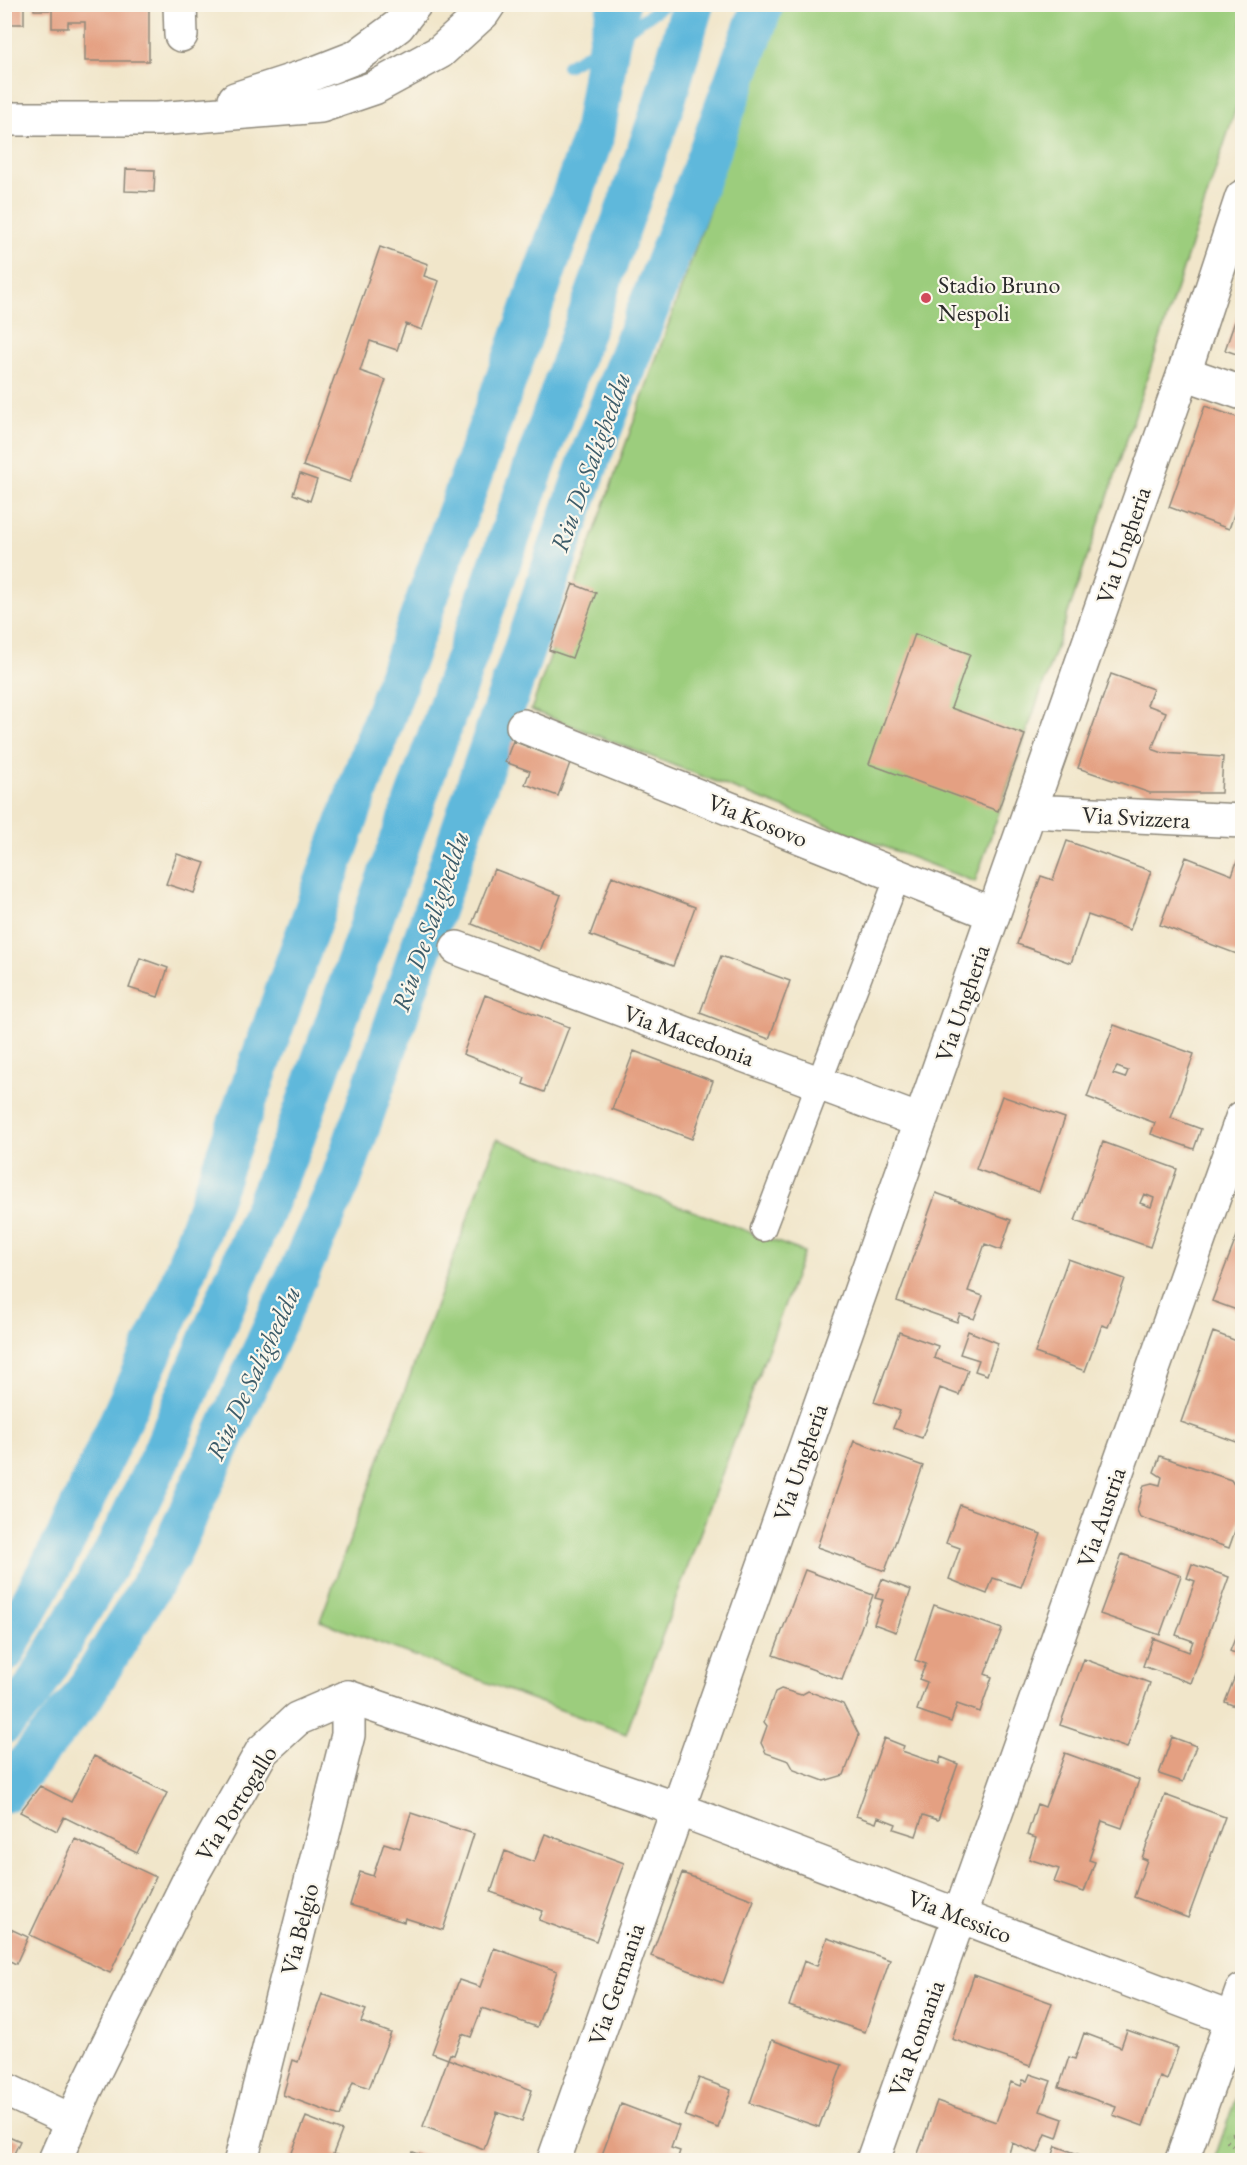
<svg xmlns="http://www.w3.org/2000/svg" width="1247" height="2165" viewBox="0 0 1247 2165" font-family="'EB Garamond',serif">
	<defs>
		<pattern id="park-tufts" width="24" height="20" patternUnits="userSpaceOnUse" patternTransform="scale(1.5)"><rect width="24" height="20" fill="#9ccd7d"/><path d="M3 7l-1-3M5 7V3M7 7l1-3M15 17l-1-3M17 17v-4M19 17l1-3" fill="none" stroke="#87b06c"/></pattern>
	</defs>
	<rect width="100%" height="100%" fill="#fbf7ec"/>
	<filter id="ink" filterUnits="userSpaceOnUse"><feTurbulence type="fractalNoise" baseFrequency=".0167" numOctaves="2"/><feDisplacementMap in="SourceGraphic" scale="12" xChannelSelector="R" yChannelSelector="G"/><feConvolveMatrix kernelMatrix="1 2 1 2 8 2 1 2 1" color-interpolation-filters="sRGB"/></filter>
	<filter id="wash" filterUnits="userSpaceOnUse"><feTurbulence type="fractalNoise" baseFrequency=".008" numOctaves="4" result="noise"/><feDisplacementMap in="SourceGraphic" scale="24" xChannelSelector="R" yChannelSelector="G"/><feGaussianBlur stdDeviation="1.35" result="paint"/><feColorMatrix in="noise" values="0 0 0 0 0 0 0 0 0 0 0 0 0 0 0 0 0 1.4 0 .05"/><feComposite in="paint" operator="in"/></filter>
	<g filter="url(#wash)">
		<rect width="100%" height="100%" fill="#f1e6ca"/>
		<path fill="#9ccd7d" stroke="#647c54" stroke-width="1.5" d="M 782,5 L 1242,5 L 1242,90 L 1105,506 L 975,882 L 531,710 Z
			M 497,1139 L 804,1252 L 626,1734 L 320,1621 Z"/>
		<path fill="url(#park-tufts)" stroke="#647c54" stroke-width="1.5" d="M 1242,2080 L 1242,2160 L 1214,2160 Z"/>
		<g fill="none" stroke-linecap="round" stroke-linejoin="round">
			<path stroke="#5eb8db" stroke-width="12" d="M 567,66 L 609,42 L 666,4"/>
			<path stroke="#5eb8db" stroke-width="42" d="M 4,1652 L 68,1535 L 172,1307 L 594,135 L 609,42 L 619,4
				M 4,1723 L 32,1692 L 114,1553 L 162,1454 L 295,1136 L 662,110 L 693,4
				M 4,1792 L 82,1698 L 169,1556 L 341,1180 L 591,455 L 702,171 L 763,4"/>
		</g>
		<g id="blocks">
			<path fill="#e4a082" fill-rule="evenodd" d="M 4,4 L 24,4 L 24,24 L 4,24 Z
				M 34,4 L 149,4 L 149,61 L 85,61 L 85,22 L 68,22 L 68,28 L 52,28 L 52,10 L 34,10 Z
				M 126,169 L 155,170 L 154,192 L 125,191 Z
				M 380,247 L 428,264 L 424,276 L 439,281 L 422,330 L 406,324 L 397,350 L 370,341 L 360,371 L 386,380 L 350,482 L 303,466 Z
				M 1241,304 L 1242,304 L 1242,356 L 1225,350 Z
				M 1205,406 L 1242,419 L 1242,491 L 1229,529 L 1169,507 Z
				M 300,474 L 317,480 L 310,501 L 293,494 Z
				M 573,584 L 596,593 L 572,658 L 549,650 Z
				M 915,634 L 970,654 L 951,708 L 1025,735 L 998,811 L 869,764 Z
				M 1111,674 L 1153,689 L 1147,705 L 1166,712 L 1152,749 L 1163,753 L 1223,757 L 1221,793 L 1150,793 L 1078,768 Z
				M 513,741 L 570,763 L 558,796 L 525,784 L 530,771 L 505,762 Z
				M 1067,841 L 1151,871 L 1130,930 L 1088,915 L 1071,963 L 1017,944 L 1041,876 L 1053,880 Z
				M 177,854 L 205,863 L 194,893 L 166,884 Z
				M 1186,857 L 1232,875 L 1238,859 L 1242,861 L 1242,956 L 1160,925 Z
				M 494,869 L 561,895 L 539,951 L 472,924 Z
				M 612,876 L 695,907 L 673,966 L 590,935 Z
				M 721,956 L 790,981 L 769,1039 L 700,1013 Z
				M 140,958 L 168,968 L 158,997 L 129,988 Z
				M 485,995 L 569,1027 L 544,1092 L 523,1084 L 525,1078 L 463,1054 Z
				M 1114,1025 L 1194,1054 L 1171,1118 L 1201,1129 L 1194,1149 L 1151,1134 L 1155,1123 L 1087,1097 ZM 1117,1067 L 1128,1071 L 1125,1078 L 1113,1074 Z
				M 634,1051 L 713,1081 L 692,1139 L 612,1109 Z
				M 1002,1096 L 1065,1118 L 1039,1192 L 976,1169 Z
				M 1103,1142 L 1177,1169 L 1150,1247 L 1075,1221 ZM 1144,1194 L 1154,1198 L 1151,1207 L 1140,1203 Z
				M 936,1193 L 1011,1220 L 1001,1250 L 985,1244 L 968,1291 L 983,1296 L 974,1319 L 960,1314 L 957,1322 L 897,1301 Z
				M 1242,1223 L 1242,1312 L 1212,1301 Z
				M 1068,1259 L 1125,1279 L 1108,1327 L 1102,1325 L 1085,1371 L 1035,1353 Z
				M 968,1331 L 998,1343 L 987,1375 L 975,1371 L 979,1360 L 960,1354 Z
				M 899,1332 L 938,1346 L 934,1358 L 968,1370 L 959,1395 L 940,1388 L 922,1438 L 893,1428 L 900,1411 L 874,1402 Z
				M 1213,1332 L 1242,1343 L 1242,1444 L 1181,1422 Z
				M 854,1441 L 923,1466 L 885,1571 L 817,1547 Z
				M 1160,1456 L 1231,1480 L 1237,1489 L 1236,1494 L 1242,1497 L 1242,1511 L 1229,1548 L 1140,1517 L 1137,1510 L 1144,1485 L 1152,1483 L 1160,1485 L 1162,1477 L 1154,1472 Z
				M 960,1505 L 1041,1534 L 1021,1587 L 993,1578 L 987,1594 L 949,1579 L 960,1548 L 946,1543 Z
				M 1122,1554 L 1181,1576 L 1160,1635 L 1100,1614 Z
				M 1192,1564 L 1229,1577 L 1191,1683 L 1143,1666 L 1153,1638 L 1189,1652 L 1193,1641 L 1176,1635 L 1195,1581 L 1187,1578 Z
				M 805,1570 L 873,1595 L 842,1680 L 773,1655 Z
				M 882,1579 L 911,1590 L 896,1632 L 874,1624 L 883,1600 L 875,1598 Z
				M 934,1605 L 1002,1629 L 985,1674 L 992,1677 L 980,1712 L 957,1704 L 951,1722 L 917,1710 L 927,1682 L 919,1679 L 926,1664 L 915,1660 Z
				M 1242,1621 L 1242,1656 L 1230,1651 Z
				M 1242,1658 L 1242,1709 L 1225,1702 Z
				M 1084,1659 L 1150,1683 L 1127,1748 L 1060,1725 Z
				M 781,1689 L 801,1695 L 808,1691 L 843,1704 L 859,1735 L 844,1775 L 824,1781 L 794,1770 L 789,1761 L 766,1753 L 761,1743 L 767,1726 L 764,1722 L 775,1692 Z
				M 1172,1737 L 1196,1746 L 1183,1782 L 1159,1774 Z
				M 884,1738 L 904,1746 L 902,1751 L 939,1764 L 941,1757 L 958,1764 L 938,1820 L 923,1815 L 916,1836 L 894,1829 L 896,1824 L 878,1817 L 876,1823 L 856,1816 Z
				M 1065,1753 L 1139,1780 L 1122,1828 L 1102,1821 L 1089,1860 L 1095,1862 L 1084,1892 L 1054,1882 L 1059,1869 L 1029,1859 L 1036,1838 L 1027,1835 L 1037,1804 L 1045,1807 Z
				M 94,1756 L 167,1793 L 137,1853 L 64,1817 L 57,1831 L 20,1812 L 40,1786 L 71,1802 Z
				M 1165,1795 L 1225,1817 L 1188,1918 L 1134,1897 L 1147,1860 L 1142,1858 Z
				M 411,1813 L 474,1834 L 443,1930 L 405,1918 L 404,1922 L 350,1905 L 360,1872 L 373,1876 L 384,1843 L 400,1848 Z
				M 545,1834 L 624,1863 L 596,1941 L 539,1920 L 543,1911 L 491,1892 L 505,1851 L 534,1862 Z
				M 75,1839 L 156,1877 L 110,1973 L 30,1935 Z
				M 682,1873 L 754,1900 L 723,1983 L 651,1956 Z
				M 4,1926 L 28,1937 L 16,1964 L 4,1958 Z
				M 827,1938 L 890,1960 L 865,2032 L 789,2006 L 804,1961 L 817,1966 Z
				M 494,1948 L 557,1971 L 537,2027 L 482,2008 L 471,2037 L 462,2034 L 454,2055 L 450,2054 L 448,2059 L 432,2053 L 459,1980 L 480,1987 Z
				M 974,1975 L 1052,2003 L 1030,2066 L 952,2039 Z
				M 322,1994 L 366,2010 L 361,2022 L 391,2033 L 369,2088 L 353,2082 L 340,2116 L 283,2095 L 293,2060 L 298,2062 Z
				M 1127,2030 L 1178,2048 L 1167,2080 L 1160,2077 L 1143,2126 L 1113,2115 L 1116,2107 L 1059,2087 L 1069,2057 L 1075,2059 L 1084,2033 L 1121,2047 Z
				M 772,2040 L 842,2065 L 819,2127 L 750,2103 Z
				M 448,2059 L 532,2090 L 522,2121 L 497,2112 L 484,2149 L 423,2126 Z
				M 1030,2074 L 1051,2081 L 1040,2111 L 1063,2119 L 1057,2138 L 1046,2134 L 1038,2153 L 1012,2143 L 1008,2157 L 1011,2158 L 1010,2160 L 906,2160 L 907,2156 L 916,2159 L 937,2101 L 996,2122 L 1011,2082 L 1021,2086 L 1023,2080 L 1027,2081 Z
				M 699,2078 L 731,2090 L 718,2128 L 685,2116 Z
				M 621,2104 L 679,2126 L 671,2148 L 680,2151 L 677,2160 L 600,2160 Z
				M 306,2117 L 342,2131 L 333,2154 L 350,2160 L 289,2160 Z
				M 4,2134 L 20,2141 L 11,2160 L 4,2160 Z
				M 1056,2146 L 1094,2160 L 1051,2160 Z
				M 413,2152 L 435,2160 L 410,2160 Z"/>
		</g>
	</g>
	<g filter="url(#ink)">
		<use href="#blocks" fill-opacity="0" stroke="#8e887a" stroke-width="1.5"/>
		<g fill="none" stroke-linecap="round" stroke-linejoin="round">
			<defs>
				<path id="service" d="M 763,1229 L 898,876"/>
				<path id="minor" d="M 180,4 L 181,35
					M 1184,373 L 1242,393
					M 523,726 L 993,914
					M 457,948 L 920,1121
					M 4,2089 L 55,2113 L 71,2124
					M 241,2160 L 348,1735 L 348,1697
					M 554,2160 L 678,1809 L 1242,2023
					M 873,2160 L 1242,1118
					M 1182,2160 L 1242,1991"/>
				<path id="tertiary" d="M 1030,811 L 1242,821
					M 55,2160 L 85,2091 L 188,1882 L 262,1751 L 297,1719 L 348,1697 L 678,1809 L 1184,373 L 1242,197"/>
				<path id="secondary" d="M 235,99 L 315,73 L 356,57 L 398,26 L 415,4
					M 4,119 L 157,119 L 321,106 L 374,88 L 440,52 L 483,13 L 489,4"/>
			</defs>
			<use href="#service" stroke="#8e887a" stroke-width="27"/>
			<use href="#minor" stroke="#8e887a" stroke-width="36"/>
			<use href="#tertiary" stroke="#8e887a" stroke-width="36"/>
			<use href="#secondary" stroke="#8e887a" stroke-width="36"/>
			<path stroke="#8e887a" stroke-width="4" stroke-dasharray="1.5 4.5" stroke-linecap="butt" d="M 1232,2134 L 1242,2132
				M 1227,2141 L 1242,2153"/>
			<use href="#service" stroke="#fff" stroke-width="24"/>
			<use href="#minor" stroke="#fff" stroke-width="33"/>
			<use href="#tertiary" stroke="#fff" stroke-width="33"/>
			<use href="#secondary" stroke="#fff" stroke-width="33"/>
		</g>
	</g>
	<circle fill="#d1495b" stroke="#fbf7ec" stroke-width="2" cx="926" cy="298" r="6"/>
	<g text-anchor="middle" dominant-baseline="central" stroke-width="4.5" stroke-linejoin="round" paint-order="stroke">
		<g font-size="24" fill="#2b2b2b" stroke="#fbf7ec" text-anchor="start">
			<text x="938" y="284">Stadio Bruno<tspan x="938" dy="28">Nespoli</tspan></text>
		</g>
		<g font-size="24" fill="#2b2b2b" stroke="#fbf7ec">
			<text transform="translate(1123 545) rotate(-71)">Via Ungheria</text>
			<text transform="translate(1136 817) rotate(3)">Via Svizzera</text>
			<text transform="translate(758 820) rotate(22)">Via Kosovo</text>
			<text transform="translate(962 1003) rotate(-71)">Via Ungheria</text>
			<text transform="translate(689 1035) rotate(20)">Via Macedonia</text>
			<text transform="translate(800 1462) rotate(-71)">Via Ungheria</text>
			<text transform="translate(1101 1517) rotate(-71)">Via Austria</text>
			<text transform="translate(236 1803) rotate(-58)">Via Portogallo</text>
			<text transform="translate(960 1916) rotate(21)">Via Messico</text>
			<text transform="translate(299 1929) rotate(-76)">Via Belgio</text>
			<text transform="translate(616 1984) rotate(-71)">Via Germania</text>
			<text transform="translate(916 2038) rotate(-70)">Via Romania</text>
		</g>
		<g font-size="26" font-style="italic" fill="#3d5c69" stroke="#fbf7ec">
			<text transform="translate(590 462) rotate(-70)">Riu De Saligheddu</text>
			<text transform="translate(430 921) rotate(-71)">Riu De Saligheddu</text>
			<text transform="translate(253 1373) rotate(-65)">Riu De Saligheddu</text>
		</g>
	</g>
	<rect width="1247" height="2165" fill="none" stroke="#fbf7ec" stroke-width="24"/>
</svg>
